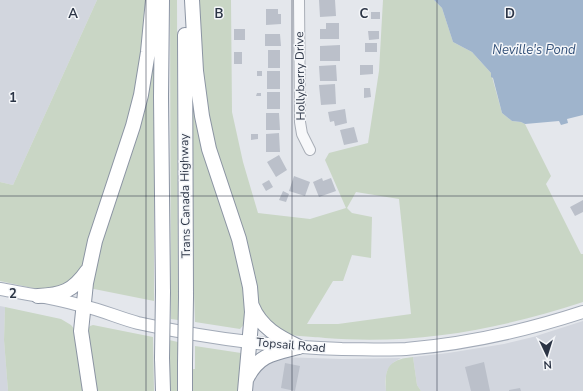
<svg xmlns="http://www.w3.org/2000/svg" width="583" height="391" viewBox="0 0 583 391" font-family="'Nunito Sans',sans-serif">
	<rect width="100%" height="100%" fill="#e4e7ec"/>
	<path fill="#d2d6de" d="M 0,0 L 97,0 L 13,185 L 0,182 Z
		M 0,306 L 5,307 L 4,340 L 8,391 L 0,391 Z
		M 583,321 L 583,391 L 421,391 L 417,385 L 413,357 L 448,353 L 504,344 L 533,337 Z
		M 280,357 L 342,359 L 401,358 L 394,362 L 387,371 L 385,381 L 386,391 L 250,391 L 256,369 Z"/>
	<path fill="#c9d6c5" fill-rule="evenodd" d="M 97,0 L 149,0 L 138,92 L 82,266 L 77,278 L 51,292 L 0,281 L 0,182 L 13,185 Z
		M 170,0 L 177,0 L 178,320 L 171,319 Z
		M 200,0 L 231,0 L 232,112 L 243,162 L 258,213 L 310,219 L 346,208 L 325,160 L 329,153 L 368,143 L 379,71 L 383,0 L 434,0 L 442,8 L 453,42 L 472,52 L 491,73 L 502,113 L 512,121 L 521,122 L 525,124 L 551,176 L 546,184 L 581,254 L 583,254 L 583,302 C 497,330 416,345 325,338 C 317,337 289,336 283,333 C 277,330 267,320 262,316 L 214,147 L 204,96 L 200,27 ZM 356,192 L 399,199 L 411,314 L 338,324 L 307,324 L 333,281 L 343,281 L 352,255 L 371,258 L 372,217 L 352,213 L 347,208 Z
		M 154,31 L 154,301 L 89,288 Z
		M 190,58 L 242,264 L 246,322 L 240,329 L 195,322 L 189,150 Z
		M 5,307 L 61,319 L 71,325 L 75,330 L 87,391 L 8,391 L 4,340 Z
		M 93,325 L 153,337 L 154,391 L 93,391 L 87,330 L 90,326 Z
		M 169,340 L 178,342 L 178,391 L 169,391 Z
		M 195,346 L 241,353 L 243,355 L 242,391 L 193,391 L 193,369 L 195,369 Z
		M 413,357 L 417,385 L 421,391 L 386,391 C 384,368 389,359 413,357 Z"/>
	<path fill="#9fb4cc" d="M 434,0 L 583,0 L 583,115 L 567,119 L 568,123 L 561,125 L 559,121 L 525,124 L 521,122 L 512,121 L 502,113 L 493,78 L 491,77 L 491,73 L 472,52 L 453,42 L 442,8 Z"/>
	<path fill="#bbc0ca" d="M 319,0 L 335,0 L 336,16 L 320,17 Z
		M 266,9 L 278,9 L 278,14 L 281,14 L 281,24 L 266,25 Z
		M 371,12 L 380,12 L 380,19 L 371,19 Z
		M 326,23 L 339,23 L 339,39 L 320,39 L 320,29 L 326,29 Z
		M 234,29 L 245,29 L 245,40 L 234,40 Z
		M 368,31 L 379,31 L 379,39 L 369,40 Z
		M 265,34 L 280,34 L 281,46 L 265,46 Z
		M 365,43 L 377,43 L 377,52 L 365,52 Z
		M 340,45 L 340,61 L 320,61 L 320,46 Z
		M 268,50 L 280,50 L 280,68 L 268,68 Z
		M 234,52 L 242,52 L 242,64 L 234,64 Z
		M 336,65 L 337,81 L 320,81 L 319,66 Z
		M 360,65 L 373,65 L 373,74 L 360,75 Z
		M 257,71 L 262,71 L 262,76 L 257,76 Z
		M 267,71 L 280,71 L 280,89 L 267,89 Z
		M 335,84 L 336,104 L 321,105 L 319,85 Z
		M 364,88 L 370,88 L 371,97 L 364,98 Z
		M 267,92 L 280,92 L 280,109 L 267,109 Z
		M 257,93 L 261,93 L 261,96 L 256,96 Z
		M 345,109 L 347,123 L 335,126 L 334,121 L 330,122 L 328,112 Z
		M 266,113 L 279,113 L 280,130 L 266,130 Z
		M 354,127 L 358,142 L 344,145 L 340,130 Z
		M 279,133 L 280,152 L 266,152 L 266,134 Z
		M 251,134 L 258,134 L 258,139 L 251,140 Z
		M 279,155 L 287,170 L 276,177 L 267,162 Z
		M 294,176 L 310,182 L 305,196 L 289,191 Z
		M 322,178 L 323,181 L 331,178 L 336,191 L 319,197 L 313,182 Z
		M 269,180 L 273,187 L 266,191 L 262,184 Z
		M 283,191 L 289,194 L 286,202 L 279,200 Z
		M 583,200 L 583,212 L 575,216 L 570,207 Z
		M 484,362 L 490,391 L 471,391 L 465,367 Z
		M 285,363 L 300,366 L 295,391 L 281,388 Z
		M 520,388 L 521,391 L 509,391 L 509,390 Z"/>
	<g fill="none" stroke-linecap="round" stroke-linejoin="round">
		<defs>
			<path id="minor" d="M 299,0 L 300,122 L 302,134 L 310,150"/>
			<path id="major" d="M 0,289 C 28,294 56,298 83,306 C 102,310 119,318 138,323 C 205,338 274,347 342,349 C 363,349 384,350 406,349 C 466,344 525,331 583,312"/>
			<path id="highway" d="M 162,0 L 161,97 L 163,292
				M 192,0 L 196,71 L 202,116 L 209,149 L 239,239 L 250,287 L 252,312 L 245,391
				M 185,35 L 186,297
				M 38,296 C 62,295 73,291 87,271
				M 252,306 C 261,328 279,337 299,347
				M 162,358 L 163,391
				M 185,363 L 185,391
				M 247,378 C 259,354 275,353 299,347
				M 90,391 L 81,331 L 86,283 L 95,241 L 133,126 L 141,95 L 148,52 L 153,0"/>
		</defs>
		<use href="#minor" stroke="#a9aeb7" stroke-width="12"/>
		<use href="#major" stroke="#a3abb8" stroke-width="14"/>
		<use href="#highway" stroke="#8b94a3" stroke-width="16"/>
		<use href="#minor" stroke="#f7f8fa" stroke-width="10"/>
		<use href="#major" stroke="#fff" stroke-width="12"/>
		<use href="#highway" stroke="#fff" stroke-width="14"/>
		<defs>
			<path id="highway-bridge" d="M 162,358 L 163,292
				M 185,363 L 186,297"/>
		</defs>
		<use href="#highway-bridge" stroke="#8b94a3" stroke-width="16" stroke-linecap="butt"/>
		<use href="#highway-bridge" stroke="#fff" stroke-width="14"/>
	</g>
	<path fill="none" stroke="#2b3445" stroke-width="1" stroke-opacity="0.55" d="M 146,0 L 146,391M 292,0 L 292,391M 437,0 L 437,391M 0,196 L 583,196"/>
	<g text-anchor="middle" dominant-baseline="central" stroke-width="3" stroke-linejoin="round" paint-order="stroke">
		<g font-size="12" fill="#2b3445" stroke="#f4f6f9">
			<text transform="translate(300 76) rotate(-91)">Hollyberry Drive</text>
			<text transform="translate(185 196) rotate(-91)">Trans Canada Highway</text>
			<text transform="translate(291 345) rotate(5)">Topsail Road</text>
		</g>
		<g font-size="13" font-style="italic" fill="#34527a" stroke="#f4f6f9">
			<text x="534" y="50">Neville's Pond</text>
		</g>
	</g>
	<g font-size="13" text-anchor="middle" font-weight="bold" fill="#2b3445" stroke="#f4f6f9" stroke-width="3" stroke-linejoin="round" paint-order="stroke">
		<text x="73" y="18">A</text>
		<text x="219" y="18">B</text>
		<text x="364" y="18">C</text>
		<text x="510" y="18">D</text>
		<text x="13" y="102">1</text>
		<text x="13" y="298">2</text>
	</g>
	<g transform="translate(547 355) rotate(176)" stroke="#f4f6f9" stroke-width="3" paint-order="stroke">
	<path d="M0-3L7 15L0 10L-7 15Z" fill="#2b3445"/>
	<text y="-6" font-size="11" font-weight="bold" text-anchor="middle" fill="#2b3445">N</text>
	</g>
</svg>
